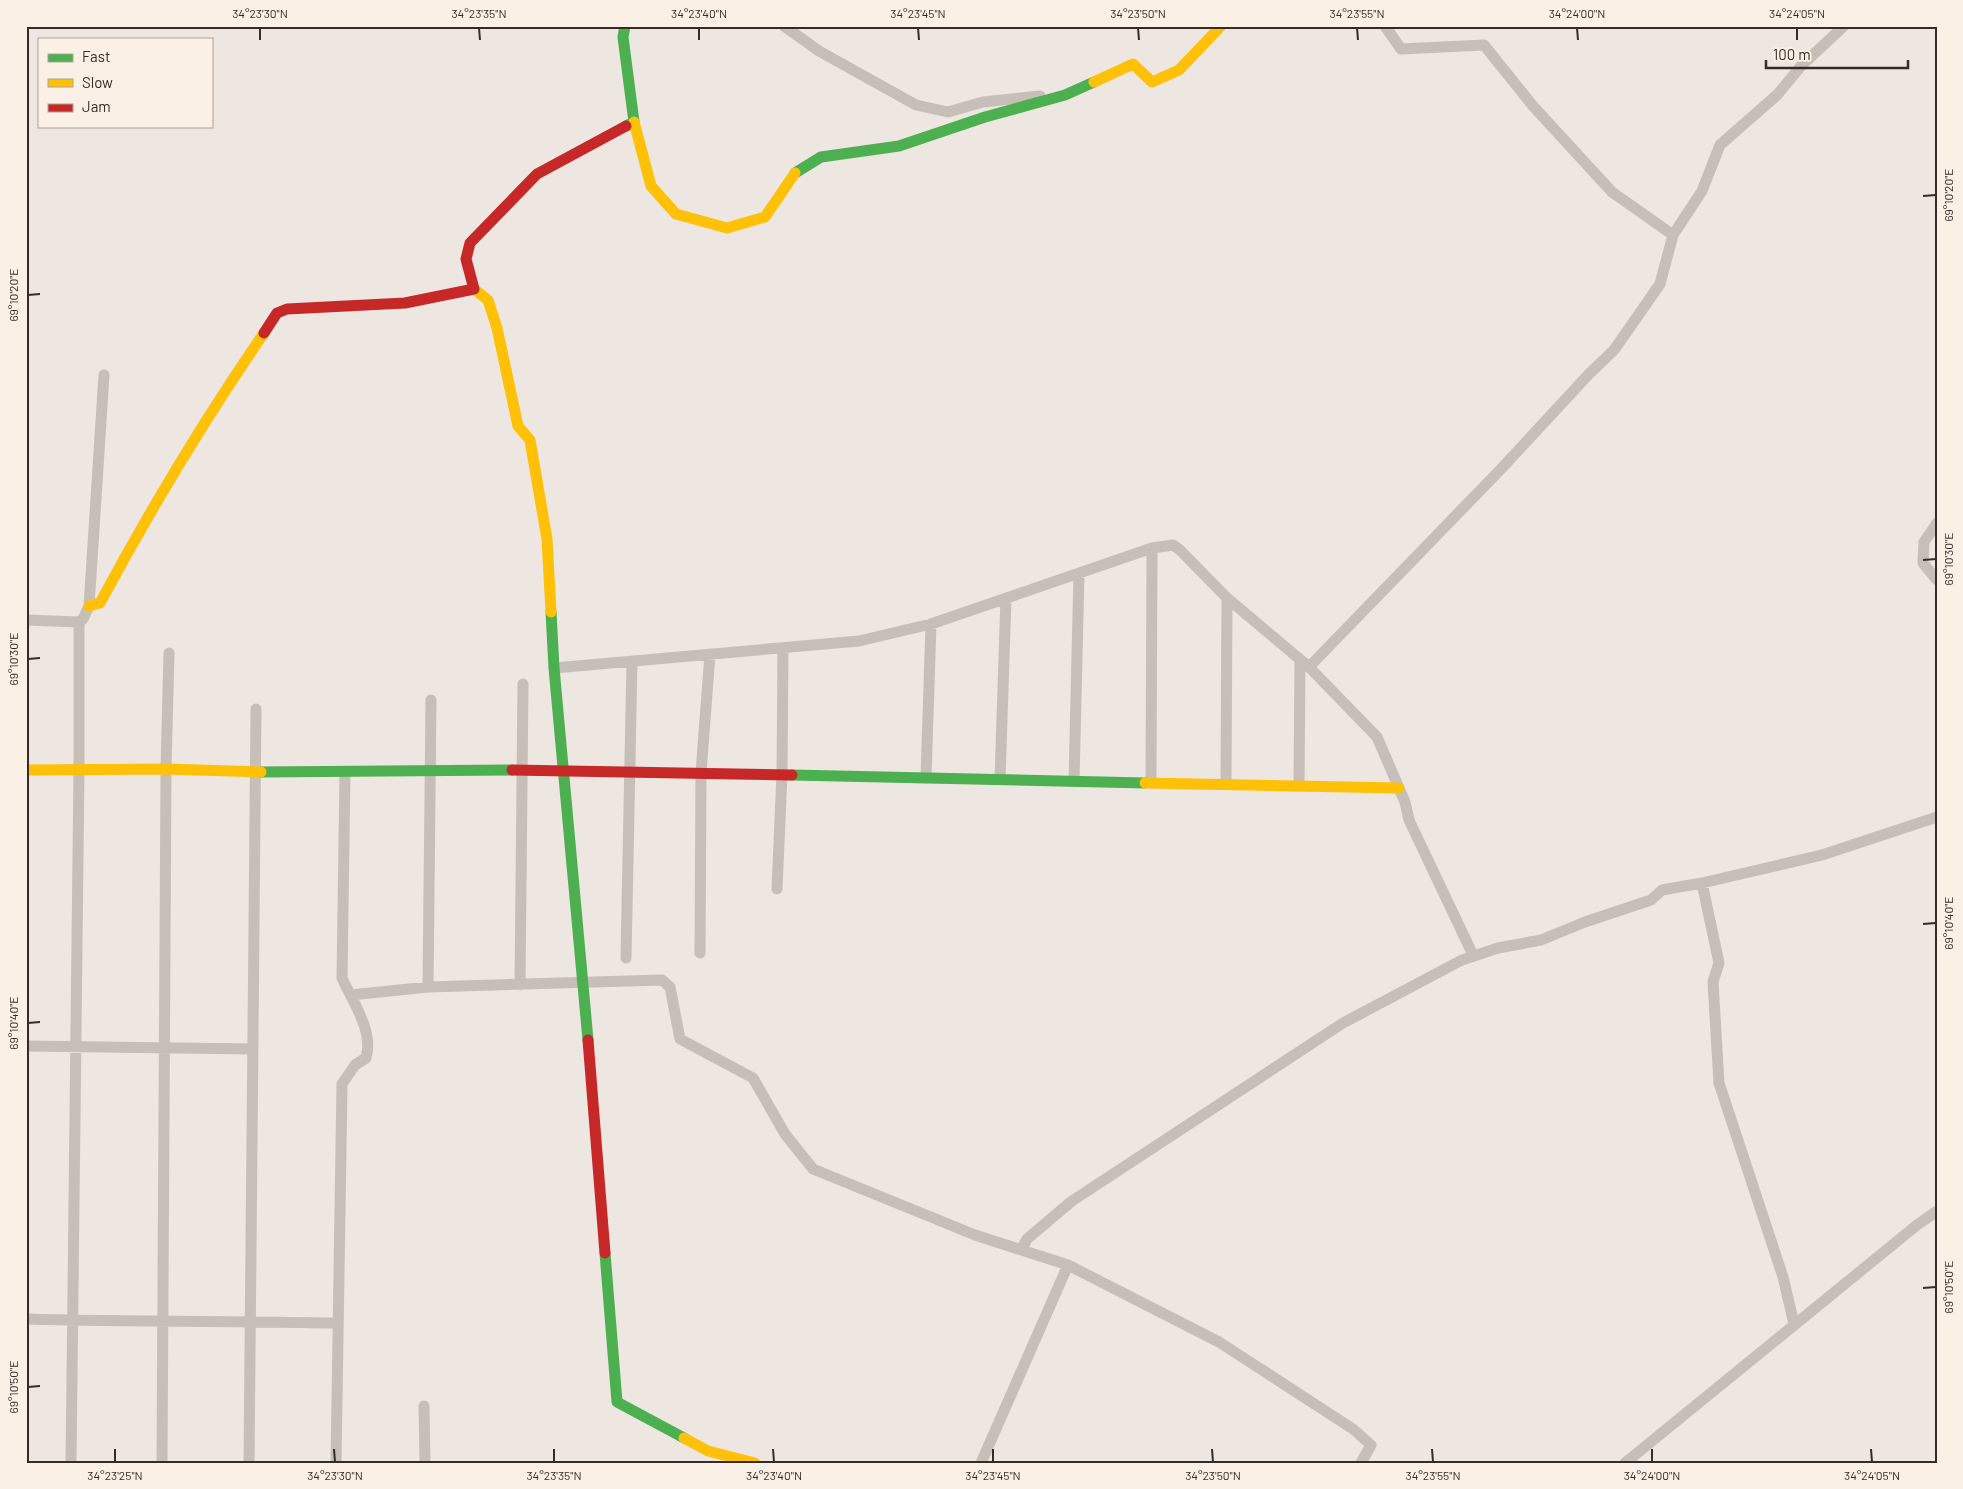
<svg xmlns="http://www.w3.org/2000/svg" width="1963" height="1489" viewBox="0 0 1963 1489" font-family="Barlow,sans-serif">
	<rect width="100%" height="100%" fill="#eee6e0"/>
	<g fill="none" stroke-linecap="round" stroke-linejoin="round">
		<path stroke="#c7beb8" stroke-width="11" d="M 784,26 L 819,51 L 916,105 L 948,112 L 983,102 L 1040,96
			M 1385,26 L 1401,49 L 1484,45 L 1533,106 L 1612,192 L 1673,235
			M 1937,523 L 1924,542 L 1923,563 L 1937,580
			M 26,620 L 79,622
			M 1309,667 L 1501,469 L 1589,374 L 1614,350 L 1660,284 L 1673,235 L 1702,191 L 1720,145 L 1777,95 L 1801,66 L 1844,26
			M 554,668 L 859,641 L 931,624 L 1152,548 L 1173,545 L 1180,550 L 1227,598 L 1309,667 L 1377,737 L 1405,802 L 1409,820 L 1473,955
			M 926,778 L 931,624
			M 1000,779 L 1006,598
			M 1074,781 L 1079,573
			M 1151,782 L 1152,548
			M 1226,784 L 1227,598
			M 1299,786 L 1300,660
			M 1702,883 L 1719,963 L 1713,982 L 1719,1083 L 1783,1277 L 1794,1324
			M 777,889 L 782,774 L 783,649
			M 700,953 L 701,773 L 710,654
			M 626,958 L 632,661
			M 520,985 L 523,684
			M 428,987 L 431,700
			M 351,995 L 428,987 L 662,980 L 670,987 L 680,1039 L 753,1078 L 785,1134 L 813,1169 L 975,1235 L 1068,1265 L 1219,1342 L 1353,1429 L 1371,1445 L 1361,1463
			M 26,1046 L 253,1049
			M 1021,1250 L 1027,1239 L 1072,1201 L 1343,1023 L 1462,960 L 1498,948 L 1541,940 L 1585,922 L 1651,900 L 1662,890 L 1702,883 L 1822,855 L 1937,817
			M 26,1319 C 130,1322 234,1321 337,1323
			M 424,1406 L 425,1463
			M 71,1463 L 79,769 L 79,622 L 83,619 L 89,606 L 104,375
			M 162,1463 L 166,769 L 169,653
			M 249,1463 L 256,709
			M 336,1463 L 342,1084 L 355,1065 L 366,1058 C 374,1032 353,1002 342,978 L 345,772
			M 981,1463 L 1068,1265
			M 1625,1463 L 1917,1225 L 1937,1211"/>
		<path stroke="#4caf50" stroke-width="11" d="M 625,26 L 623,37 L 634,122 L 626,126
			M 795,173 L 821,157 L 899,146 L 985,117 L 1065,95 L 1094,82
			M 551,612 L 554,668 L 588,1040
			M 261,772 L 512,770
			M 792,775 L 1145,783
			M 605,1253 L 617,1402 L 684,1438"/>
		<path stroke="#ffc107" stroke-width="11" d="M 1094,82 L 1133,64 L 1152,82 L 1179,70 L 1221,26
			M 634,122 L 651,186 L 676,214 L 727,228 L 765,217 L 795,173
			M 474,289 L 488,300 L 497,328 L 518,426 L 530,440 L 547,539 L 551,612
			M 89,606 L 100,603 C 150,510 204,420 264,333
			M 26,770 L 166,769 L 261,772
			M 1145,783 L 1399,788
			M 684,1438 L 708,1451 L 755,1463"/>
		<path stroke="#c62828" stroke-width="11" d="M 474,289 L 466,259 L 470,243 L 537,174 L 626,126
			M 264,333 L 277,313 L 287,309 L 405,303 L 474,289
			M 512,770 L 792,775
			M 588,1040 L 605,1253"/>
	</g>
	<path fill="none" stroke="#382b27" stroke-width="2" d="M 260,28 L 260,40M 479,28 L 480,40M 699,28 L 699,40M 918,28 L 919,40M 1138,28 L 1139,40M 1357,28 L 1358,40M 1577,28 L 1578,40M 1797,28 L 1797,40M 1923,196 L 1936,195M 28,295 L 40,294M 1923,560 L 1936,559M 28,659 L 40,658M 1923,924 L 1936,923M 28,1023 L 40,1022M 1923,1288 L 1936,1287M 28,1387 L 40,1386M 115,1449 L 115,1462M 334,1449 L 335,1462M 554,1449 L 554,1462M 773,1449 L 774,1462M 993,1449 L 993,1462M 1212,1449 L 1213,1462M 1432,1449 L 1433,1462M 1652,1449 L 1652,1462M 1871,1449 L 1872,1462"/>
	<rect width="1963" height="1489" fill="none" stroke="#fbf0e6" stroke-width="55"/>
	<rect x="38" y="38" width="175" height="90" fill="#fbf0e6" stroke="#ada19a"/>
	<rect x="48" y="54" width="25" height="8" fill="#4caf50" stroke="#ada19a"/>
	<text x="82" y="62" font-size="15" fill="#382b27">Fast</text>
	<rect x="48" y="79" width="25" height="8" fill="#ffc107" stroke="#ada19a"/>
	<text x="82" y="88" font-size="15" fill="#382b27">Slow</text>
	<rect x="48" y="104" width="25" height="8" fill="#c62828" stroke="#ada19a"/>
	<text x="82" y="112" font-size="15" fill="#382b27">Jam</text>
	<path d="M1766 60v8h142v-8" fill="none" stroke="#382b27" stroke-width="2.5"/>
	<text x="1773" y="60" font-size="15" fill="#382b27" stroke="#fbf0e6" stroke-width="4" paint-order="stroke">100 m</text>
	<rect x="28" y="28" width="1908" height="1434" fill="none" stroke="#382b27" stroke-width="2"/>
	<g font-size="12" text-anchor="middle" fill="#382b27">
		<text x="260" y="18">34°23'30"N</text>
		<text x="479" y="18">34°23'35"N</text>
		<text x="699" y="18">34°23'40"N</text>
		<text x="918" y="18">34°23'45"N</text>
		<text x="1138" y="18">34°23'50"N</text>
		<text x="1357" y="18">34°23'55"N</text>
		<text x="1577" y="18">34°24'00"N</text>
		<text x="1797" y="18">34°24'05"N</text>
		<text transform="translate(1949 195) rotate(-90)" y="4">69°10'20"E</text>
		<text transform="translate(14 295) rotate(-90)" y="4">69°10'20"E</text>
		<text transform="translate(1949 559) rotate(-90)" y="4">69°10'30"E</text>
		<text transform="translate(14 659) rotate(-90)" y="4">69°10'30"E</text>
		<text transform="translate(1949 923) rotate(-90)" y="4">69°10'40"E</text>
		<text transform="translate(14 1023) rotate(-90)" y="4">69°10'40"E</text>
		<text transform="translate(1949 1287) rotate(-90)" y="4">69°10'50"E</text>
		<text transform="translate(14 1387) rotate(-90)" y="4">69°10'50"E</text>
		<text x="115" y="1480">34°23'25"N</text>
		<text x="335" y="1480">34°23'30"N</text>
		<text x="554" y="1480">34°23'35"N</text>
		<text x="774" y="1480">34°23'40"N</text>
		<text x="993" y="1480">34°23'45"N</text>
		<text x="1213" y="1480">34°23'50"N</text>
		<text x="1433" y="1480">34°23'55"N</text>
		<text x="1652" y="1480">34°24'00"N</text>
		<text x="1872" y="1480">34°24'05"N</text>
	</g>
</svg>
